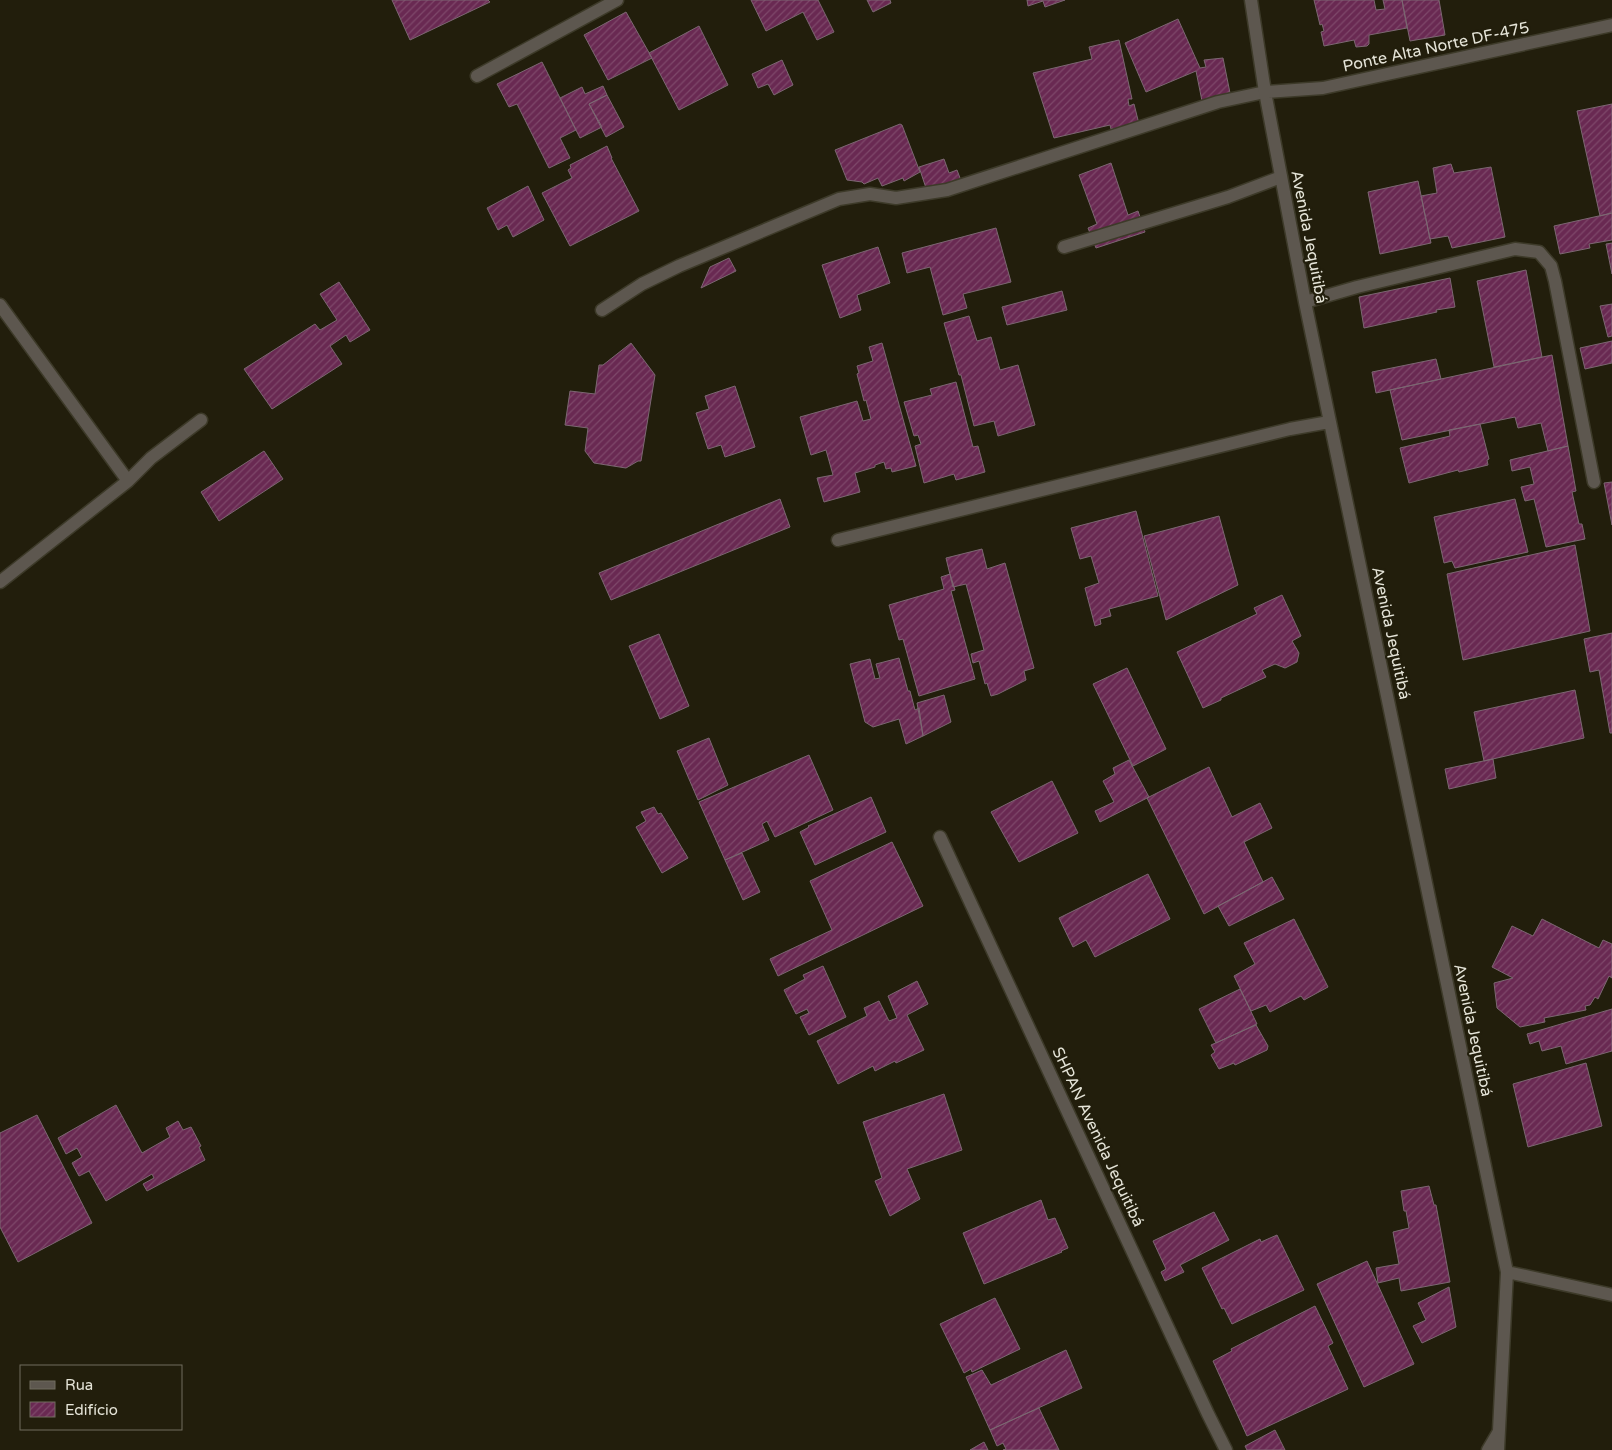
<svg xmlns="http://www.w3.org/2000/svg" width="1612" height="1450" viewBox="0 0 1612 1450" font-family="'Varela Round',sans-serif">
	<defs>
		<pattern id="building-hatch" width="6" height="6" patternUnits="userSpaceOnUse" patternTransform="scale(1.25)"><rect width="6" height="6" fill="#692952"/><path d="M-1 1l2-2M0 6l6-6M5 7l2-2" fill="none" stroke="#7e486a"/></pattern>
	</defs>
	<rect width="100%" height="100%" fill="#221e0c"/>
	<path fill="url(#building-hatch)" stroke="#7c6772" d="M 392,0 L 488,0 L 490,2 L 410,40 Z
		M 751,0 L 818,0 L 834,32 L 817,40 L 803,12 L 766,31 Z
		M 867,0 L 890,0 L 891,3 L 873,12 Z
		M 1027,0 L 1065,0 L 1045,7 L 1043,1 L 1028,6 Z
		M 1314,0 L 1374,0 L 1376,10 L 1385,9 L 1383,0 L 1402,0 L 1407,28 L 1369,35 L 1369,44 L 1367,46 L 1356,47 L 1354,40 L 1324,46 L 1321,32 L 1324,31 L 1322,24 L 1320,25 Z
		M 1402,0 L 1439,0 L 1445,35 L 1410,41 Z
		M 626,12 L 652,58 L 608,80 L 584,35 Z
		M 1178,19 L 1200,68 L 1206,67 L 1204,60 L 1223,58 L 1231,98 L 1203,106 L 1196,71 L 1146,92 L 1125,43 Z
		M 699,26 L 728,85 L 679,110 L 649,53 Z
		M 1119,40 L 1132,99 L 1128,99 L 1129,106 L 1134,104 L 1140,128 L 1115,137 L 1113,128 L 1111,129 L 1110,125 L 1054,138 L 1033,73 L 1092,59 L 1089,47 Z
		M 782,60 L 793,85 L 774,95 L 768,84 L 758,88 L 752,74 Z
		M 542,62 L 576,130 L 560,138 L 570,158 L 549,168 L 517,104 L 509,107 L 497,84 Z
		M 603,86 L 607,95 L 589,104 L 602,127 L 580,138 L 560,98 L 582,87 L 585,94 Z
		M 607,95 L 624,127 L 606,137 L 589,104 Z
		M 1612,104 L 1612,213 L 1600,216 L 1577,111 Z
		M 900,124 L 902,125 L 920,172 L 904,181 L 903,178 L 882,186 L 878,178 L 864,184 L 862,182 L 847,180 L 835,150 Z
		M 607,146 L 612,158 L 611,158 L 639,211 L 570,246 L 542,193 L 572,178 L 568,170 L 571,168 L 570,165 Z
		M 944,159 L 949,173 L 957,170 L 963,186 L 927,191 L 919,167 Z
		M 1111,163 L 1128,215 L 1138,211 L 1145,232 L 1096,248 L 1088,228 L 1097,224 L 1079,175 Z
		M 1451,164 L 1454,173 L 1491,167 L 1505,237 L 1452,248 L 1448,236 L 1430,239 L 1421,196 L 1437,193 L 1433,168 Z
		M 1418,181 L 1431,243 L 1380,254 L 1368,192 Z
		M 528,186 L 544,220 L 513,237 L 507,225 L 498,230 L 487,208 Z
		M 1612,213 L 1612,240 L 1589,244 L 1590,248 L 1560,254 L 1554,226 Z
		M 996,228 L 1011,282 L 963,294 L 967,308 L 943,315 L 930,267 L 907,273 L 902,253 Z
		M 1612,243 L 1612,274 L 1606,244 Z
		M 878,247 L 890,283 L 857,295 L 861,310 L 840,318 L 822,265 Z
		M 729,258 L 736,271 L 701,288 L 710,267 Z
		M 1526,270 L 1542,357 L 1494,367 L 1477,281 Z
		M 1450,278 L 1455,307 L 1436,310 L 1437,312 L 1364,328 L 1359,297 Z
		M 339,282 L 370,330 L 350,342 L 346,335 L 330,346 L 342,364 L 272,409 L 244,369 L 315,324 L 320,330 L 337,320 L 320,294 Z
		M 1062,291 L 1067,310 L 1007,325 L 1002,307 Z
		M 1612,304 L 1612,336 L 1608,337 L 1600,306 Z
		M 969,316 L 977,341 L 991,337 L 1000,370 L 1018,365 L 1035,425 L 998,436 L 994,421 L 974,426 L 961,375 L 959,375 L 944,323 Z
		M 1612,341 L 1612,363 L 1585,369 L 1580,348 Z
		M 631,343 L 655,375 L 641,461 L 638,461 L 626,468 L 594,463 L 585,451 L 588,428 L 565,425 L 570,391 L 595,394 L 599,365 L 603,365 Z
		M 882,343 L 916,466 L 892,472 L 891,468 L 886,469 L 884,462 L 875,465 L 875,467 L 855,473 L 860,492 L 824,502 L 817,478 L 833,475 L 826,450 L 811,455 L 800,417 L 857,401 L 863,421 L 871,419 L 866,400 L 864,401 L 857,374 L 859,373 L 857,366 L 873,361 L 869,347 Z
		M 1552,355 L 1568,446 L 1548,451 L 1541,423 L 1518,428 L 1515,417 L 1402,440 L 1390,390 Z
		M 1436,359 L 1441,379 L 1376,393 L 1372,372 Z
		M 956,382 L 973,447 L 978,446 L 985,472 L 956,480 L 954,474 L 924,483 L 915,446 L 921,444 L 918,435 L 914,436 L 904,402 L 932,395 L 930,389 Z
		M 735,386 L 755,447 L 725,457 L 721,445 L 708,449 L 696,413 L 709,409 L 705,396 Z
		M 1480,424 L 1489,459 L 1487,460 L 1488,465 L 1459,472 L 1458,470 L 1409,483 L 1400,448 L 1450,436 L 1449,430 Z
		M 1568,446 L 1576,491 L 1572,492 L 1579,524 L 1582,524 L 1585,539 L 1546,547 L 1534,499 L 1525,501 L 1521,487 L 1534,484 L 1530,467 L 1512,471 L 1510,460 Z
		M 264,451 L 283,479 L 219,521 L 201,492 Z
		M 1612,482 L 1612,525 L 1604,483 Z
		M 780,499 L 790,527 L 611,600 L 599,573 Z
		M 1515,499 L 1528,552 L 1455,568 L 1452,561 L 1444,563 L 1434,517 Z
		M 1136,511 L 1158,596 L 1109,609 L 1111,616 L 1100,619 L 1101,624 L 1095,626 L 1085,588 L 1099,583 L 1091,556 L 1080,559 L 1071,528 Z
		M 1219,516 L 1238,585 L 1166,620 L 1144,536 Z
		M 1575,545 L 1590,631 L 1463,660 L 1447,574 Z
		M 982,549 L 987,569 L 1005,563 L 1034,668 L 1024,671 L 1026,680 L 998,694 L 991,696 L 987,683 L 985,684 L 979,661 L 973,663 L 971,654 L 984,650 L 966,584 L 953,587 L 946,558 Z
		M 950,574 L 955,590 L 951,591 L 975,679 L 919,696 L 903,639 L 899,640 L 889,605 L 944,589 L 941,577 Z
		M 1282,595 L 1301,636 L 1292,641 L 1299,653 L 1297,662 L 1285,668 L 1275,664 L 1262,670 L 1266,677 L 1221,698 L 1221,700 L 1203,708 L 1177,652 L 1257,614 L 1254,608 Z
		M 1612,633 L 1612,733 L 1610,733 L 1599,670 L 1590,672 L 1584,639 Z
		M 659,634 L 689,706 L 660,719 L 629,646 Z
		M 899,658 L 908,691 L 910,691 L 915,710 L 919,708 L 923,736 L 906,744 L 899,719 L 873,727 L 865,722 L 850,664 L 870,659 L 875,679 L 880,678 L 876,664 Z
		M 1127,668 L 1166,749 L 1133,766 L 1093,684 Z
		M 1575,690 L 1584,738 L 1484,761 L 1474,712 Z
		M 944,695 L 951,722 L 923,736 L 917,703 Z
		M 709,738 L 728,785 L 698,800 L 677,751 Z
		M 809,755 L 833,810 L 775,837 L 767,821 L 762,824 L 769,840 L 725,860 L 699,802 Z
		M 1493,759 L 1496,778 L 1449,789 L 1445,769 Z
		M 1129,760 L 1149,797 L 1100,822 L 1095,811 L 1114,802 L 1103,781 L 1115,774 L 1113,768 Z
		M 1209,767 L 1232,817 L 1260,803 L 1272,828 L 1244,842 L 1263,882 L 1204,914 L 1147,798 Z
		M 1052,781 L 1078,833 L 1019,862 L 991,812 Z
		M 871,797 L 886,832 L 815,865 L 800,832 L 809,827 L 808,826 Z
		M 654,807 L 658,814 L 661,813 L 688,858 L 662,873 L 636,827 L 646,821 L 641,812 Z
		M 892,842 L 923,906 L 778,976 L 770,959 L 832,930 L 810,881 Z
		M 742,853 L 760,892 L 743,900 L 725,860 Z
		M 1148,874 L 1170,919 L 1095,957 L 1086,940 L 1073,947 L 1059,918 Z
		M 1272,877 L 1284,899 L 1229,926 L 1218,906 Z
		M 1294,919 L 1328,987 L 1304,1000 L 1301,996 L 1270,1012 L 1266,1005 L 1251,1011 L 1234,976 L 1255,964 L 1244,943 Z
		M 1542,919 L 1599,948 L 1603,940 L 1612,944 L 1612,978 L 1609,976 L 1598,999 L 1595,997 L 1590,1005 L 1585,1006 L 1586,1010 L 1544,1018 L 1545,1022 L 1520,1027 L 1497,1008 L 1494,983 L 1513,978 L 1492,967 L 1512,926 L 1533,936 Z
		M 823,966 L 846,1017 L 809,1035 L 800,1017 L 809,1013 L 807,1009 L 796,1014 L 784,990 L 805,979 L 803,975 Z
		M 917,981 L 928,1004 L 907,1015 L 924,1050 L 896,1063 L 895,1061 L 875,1071 L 873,1066 L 838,1084 L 817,1041 L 867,1016 L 864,1008 L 879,1001 L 889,1021 L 897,1018 L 888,996 Z
		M 1240,989 L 1257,1024 L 1216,1043 L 1199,1009 Z
		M 1612,1009 L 1612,1051 L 1566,1064 L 1561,1046 L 1542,1051 L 1539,1041 L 1530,1044 L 1527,1034 Z
		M 1256,1025 L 1268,1046 L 1267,1050 L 1235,1065 L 1234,1063 L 1219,1069 L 1211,1055 L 1215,1052 L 1211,1045 Z
		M 1586,1063 L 1602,1126 L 1528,1147 L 1513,1084 Z
		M 944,1094 L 962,1150 L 907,1169 L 920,1199 L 890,1216 L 875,1181 L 882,1178 L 863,1122 Z
		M 116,1105 L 142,1153 L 170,1137 L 166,1128 L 178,1121 L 183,1130 L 191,1127 L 201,1146 L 199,1147 L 205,1160 L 147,1191 L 143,1184 L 154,1178 L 152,1174 L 106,1201 L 89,1171 L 79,1176 L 72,1163 L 82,1157 L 77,1148 L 66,1154 L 58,1138 Z
		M 37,1115 L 92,1223 L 18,1262 L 0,1227 L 0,1133 Z
		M 1429,1186 L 1434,1205 L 1436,1205 L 1450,1282 L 1401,1291 L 1399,1278 L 1378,1283 L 1376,1268 L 1399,1264 L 1393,1232 L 1409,1228 L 1406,1211 L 1404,1211 L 1401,1191 Z
		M 1041,1200 L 1048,1220 L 1055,1218 L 1068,1248 L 1061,1251 L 1062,1252 L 984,1284 L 963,1233 Z
		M 1214,1212 L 1229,1240 L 1180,1265 L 1184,1272 L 1165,1281 L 1161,1272 L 1166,1269 L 1153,1241 Z
		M 1277,1235 L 1304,1290 L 1232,1324 L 1224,1308 L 1222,1309 L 1202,1268 L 1260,1239 L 1261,1242 Z
		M 1367,1261 L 1414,1364 L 1364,1387 L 1317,1284 Z
		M 1449,1287 L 1456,1327 L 1422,1343 L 1413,1326 L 1426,1320 L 1418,1303 Z
		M 995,1298 L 1020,1349 L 972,1372 L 971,1369 L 964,1373 L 940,1324 Z
		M 1315,1306 L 1333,1343 L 1328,1346 L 1348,1389 L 1247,1436 L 1213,1361 L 1232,1351 L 1231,1349 Z
		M 1066,1350 L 1082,1388 L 990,1430 L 966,1377 L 982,1370 L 991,1385 Z
		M 1039,1408 L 1059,1450 L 1003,1450 L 1006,1449 L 1003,1443 L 997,1446 L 990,1430 Z
		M 1275,1430 L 1285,1450 L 1247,1450 L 1245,1446 Z
		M 984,1442 L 988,1450 L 970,1450 Z"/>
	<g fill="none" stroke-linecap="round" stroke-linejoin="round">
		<defs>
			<path id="lane" d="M 1064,247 L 1228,197 L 1281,177
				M 602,310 L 642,284 L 679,266 L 839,199 L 870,194 L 896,198 L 947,190 L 1218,102 L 1265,92"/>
			<path id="street" d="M 1251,0 L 1265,92 L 1305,302 L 1507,1272 L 1498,1450
				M 477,76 L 617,0
				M 1265,92 L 1323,88 L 1612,25
				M 1305,302 L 1357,287 L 1515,249 L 1539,252 L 1551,266 L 1555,281 L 1594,482
				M 0,305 L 128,481 L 151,458 L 201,420
				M 838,540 L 1290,429 L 1329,422
				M 0,582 L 128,481
				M 940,837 L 1208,1414 L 1226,1450
				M 1507,1272 L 1612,1295
				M 1488,1450 L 1498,1433"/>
		</defs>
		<use href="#lane" stroke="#3d3a29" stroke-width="15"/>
		<use href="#street" stroke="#3d3a29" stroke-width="15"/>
		<use href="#lane" stroke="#5d574f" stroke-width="12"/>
		<use href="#street" stroke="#5d574f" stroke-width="12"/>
	</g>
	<g text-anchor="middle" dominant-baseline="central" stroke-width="4.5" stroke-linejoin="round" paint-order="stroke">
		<g font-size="16" fill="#e5e4d8" stroke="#221e0c">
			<text transform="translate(1436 47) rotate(-12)">Ponte Alta Norte DF-475</text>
			<text transform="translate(1309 237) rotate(79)">Avenida Jequitibá</text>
			<text transform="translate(1391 633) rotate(78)">Avenida Jequitibá</text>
			<text transform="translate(1473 1030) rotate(78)">Avenida Jequitibá</text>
			<text transform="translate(1098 1137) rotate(65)">SHPAN Avenida Jequitibá</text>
		</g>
	</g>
	<rect x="20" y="1365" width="162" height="65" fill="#221e0c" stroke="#706d5e"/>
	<rect x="30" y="1381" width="25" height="8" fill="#5d574f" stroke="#706d5e"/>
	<text x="65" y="1390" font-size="15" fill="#e5e4d8">Rua</text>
	<rect x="30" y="1402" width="25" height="15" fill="url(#building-hatch)" stroke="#706d5e"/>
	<text x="65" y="1415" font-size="15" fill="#e5e4d8">Edifício</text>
</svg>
